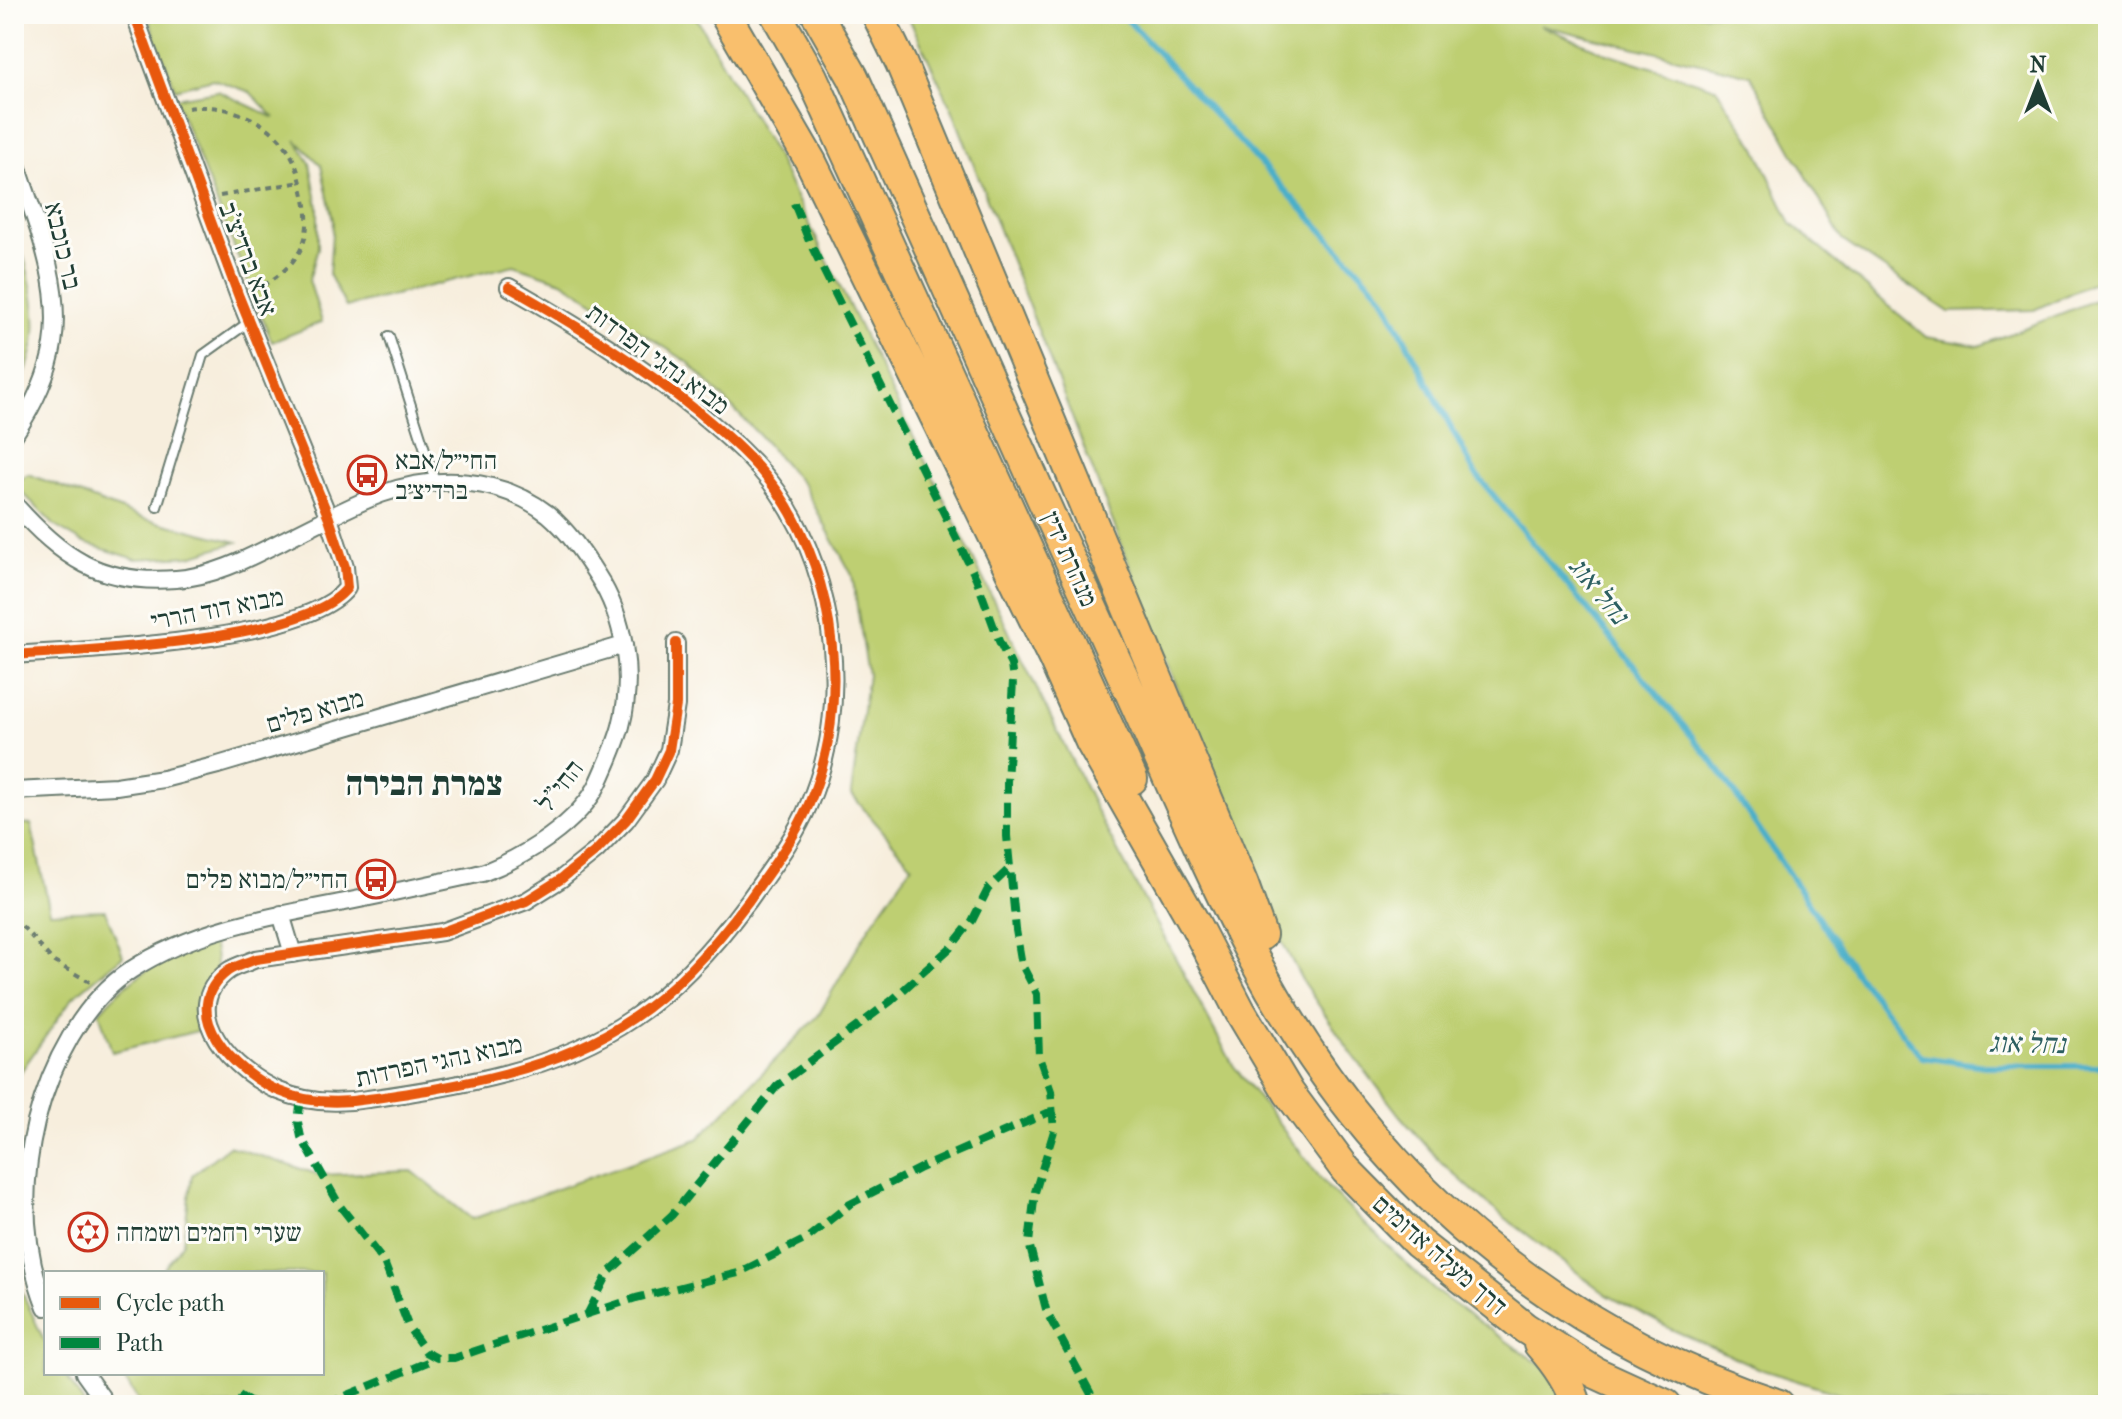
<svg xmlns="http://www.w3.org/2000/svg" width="2122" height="1419" viewBox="0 0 2122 1419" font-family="'IM FELL French Canon','Frank Ruhl Libre',serif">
	<rect width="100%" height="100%" fill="#fdfcf7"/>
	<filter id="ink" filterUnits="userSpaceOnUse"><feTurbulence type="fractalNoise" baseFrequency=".0125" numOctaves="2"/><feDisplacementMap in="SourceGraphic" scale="16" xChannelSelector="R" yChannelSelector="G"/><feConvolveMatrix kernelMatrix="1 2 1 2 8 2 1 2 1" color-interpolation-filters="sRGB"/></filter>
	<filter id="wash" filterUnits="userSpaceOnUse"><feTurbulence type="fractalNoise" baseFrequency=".006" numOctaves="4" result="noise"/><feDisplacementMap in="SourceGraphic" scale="32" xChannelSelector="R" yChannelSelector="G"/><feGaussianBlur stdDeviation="1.8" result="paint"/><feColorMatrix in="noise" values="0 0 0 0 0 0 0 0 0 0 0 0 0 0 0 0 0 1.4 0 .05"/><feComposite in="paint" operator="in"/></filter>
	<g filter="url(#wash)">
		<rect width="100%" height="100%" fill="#f7eedd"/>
		<path fill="#becf72" stroke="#6e8653" stroke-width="2" d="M 147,14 L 694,14 L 775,154 L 1101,820 L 1233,1065 L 1329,1189 L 1434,1290 L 1552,1373 L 1563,1405 L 141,1405 L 121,1373 L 322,1373 L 322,1273 L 161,1273 L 183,1242 L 192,1175 L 229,1146 L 320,1175 L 412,1171 L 472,1219 L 698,1139 L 818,1016 L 868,929 L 912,865 L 851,794 L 868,675 L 852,575 L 803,485 L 760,436 L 689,363 L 562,281 L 514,265 L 346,307 L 329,274 L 333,221 L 321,165 L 296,140 L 310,163 L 318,207 L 318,248 L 309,280 L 322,322 L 272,342 L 175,98 L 218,91 L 275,118 L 250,92 L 213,79 L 175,89 Z
			M 907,14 L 2108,14 L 2108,276 L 2034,310 L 1949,312 L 1842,240 L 1750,75 L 1540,25 L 1604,52 L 1716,88 L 1756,148 L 1791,224 L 1926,337 L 1979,346 L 2108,295 L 2108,1405 L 1888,1405 L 1848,1397 L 1763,1370 L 1671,1329 L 1607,1295 L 1491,1207 L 1441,1162 L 1400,1116 L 1350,1051 L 1303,982 L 1276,930 L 1241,851 L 952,109 Z
			M 14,224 C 24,258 38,298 35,334 C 33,357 23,379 14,399 Z
			M 28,474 L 145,519 L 237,542 L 190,556 L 136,559 L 84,543 L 55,526 L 14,484 Z
			M 14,824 L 31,824 L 50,912 L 105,910 L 123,956 L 73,997 L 17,1077 L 14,1076 Z
			M 212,940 C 222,969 212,999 206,1029 L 112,1052 L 99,1012 C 129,976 168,955 212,940 Z
			M 14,1274 L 46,1345 L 46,1373 L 64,1373 L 85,1405 L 14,1405 Z"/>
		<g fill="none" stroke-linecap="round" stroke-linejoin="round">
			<path stroke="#4aafc9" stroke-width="6" d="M 1122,14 L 1382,295 L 1475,473 L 1714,763 L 1855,972 L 1922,1057 L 1985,1066 L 2108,1066"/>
		</g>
	</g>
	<g filter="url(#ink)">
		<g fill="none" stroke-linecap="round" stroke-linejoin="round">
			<defs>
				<path id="lane" d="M 389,336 L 435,481
					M 157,507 L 203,355 L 249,322"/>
				<path id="street" d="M 14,156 C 33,215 63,282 53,344 C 48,377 32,408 14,435
					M 509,287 C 576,325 639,364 698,412 C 727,436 756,461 778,492 C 838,580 851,706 809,804 C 795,838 770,870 749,900 C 717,943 678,988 633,1018 C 556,1071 459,1086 368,1099 C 338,1104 307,1103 279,1091 C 237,1074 173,1012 228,971 C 235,966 247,963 256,959 L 442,932 L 526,901 L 561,879 L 596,851 L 626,820 L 655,780 L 669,750 L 676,705 L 676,643
					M 14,504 C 63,558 99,585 176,579 C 217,576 252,556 288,538 C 319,523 349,506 381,494 C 436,474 500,477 548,514 C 568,531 583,553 597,575 C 625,618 634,676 621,726 C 616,745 607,764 599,782 C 580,823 523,858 482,873 C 436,883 391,893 345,902 C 272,916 194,929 131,970 C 82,1002 50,1066 36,1122 C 21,1185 22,1246 46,1307
					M 14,655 C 84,650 306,642 347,588 L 345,567 L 329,518 L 239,297 L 134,14
					M 14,791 L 116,786 L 163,779 L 218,765 L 624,645
					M 281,914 L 293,954
					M 84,1373 L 107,1405"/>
				<path id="highway" d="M 725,14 L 811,162 L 1054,659 L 1091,742 L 1195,924 L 1240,1011 L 1289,1093 L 1346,1170 L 1418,1243 L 1525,1328 L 1596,1373 L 1666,1405
					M 776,14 L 812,77 L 1132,779
					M 817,14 L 853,77 C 941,272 1027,467 1116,661 C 1162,760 1203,862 1254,959 C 1370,1178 1543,1327 1779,1405
					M 877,14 L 901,63 L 1243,885 L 1261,935
					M 1539,1344 C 1555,1362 1570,1382 1576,1405"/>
			</defs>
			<use href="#lane" stroke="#6b7b6f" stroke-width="12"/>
			<use href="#street" stroke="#6b7b6f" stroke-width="20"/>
			<use href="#highway" stroke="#6b7b6f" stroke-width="34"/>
			<path stroke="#6b7b6f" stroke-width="4" stroke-dasharray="6 6" stroke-linecap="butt" d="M 188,108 C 226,102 276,121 293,159 C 299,172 302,186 305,200 C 309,218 308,239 298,254 C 290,268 270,283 256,289
				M 220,196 L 301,182
				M 14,917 L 54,962 L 90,982"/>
			<use href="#lane" stroke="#fff" stroke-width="8"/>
			<use href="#street" stroke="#fff" stroke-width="16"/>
			<use href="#highway" stroke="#f9bf6d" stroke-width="30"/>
			<path stroke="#00873e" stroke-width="8" stroke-dasharray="16 8" stroke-linecap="butt" d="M 794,203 L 809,241 L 976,578 L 999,641 L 1011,665 L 1013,681 L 1007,782 L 1007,836 L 1016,930 L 1022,965 L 1037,994 L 1039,1057 L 1051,1091 L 1054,1131 L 1035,1192 L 1029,1243 L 1047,1313 L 1097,1405
				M 301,1098 L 298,1122 L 301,1137 L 340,1206 L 384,1262 L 409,1328 L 426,1352 L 437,1358 L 454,1358 L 636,1298 L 738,1273 L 806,1239 L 850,1204 L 920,1168 L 1052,1111
				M 588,1313 L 609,1272 L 672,1215 L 777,1086 L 891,1001 L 950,948 L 972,921 L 988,889 L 1010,868
				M 239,1395 L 254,1405
				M 324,1405 L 437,1358"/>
			<defs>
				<path id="cycleway" d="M 509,287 C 576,325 639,364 698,412 C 727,436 756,461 778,492 C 838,580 851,706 809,804 C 795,838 770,870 749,900 C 717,943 678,988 633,1018 C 556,1071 459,1086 368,1099 C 338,1104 307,1103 279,1091 C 237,1074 173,1012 228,971 C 235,966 247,963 256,959 L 442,932 L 526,901 L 561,879 L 596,851 L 626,820 L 655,780 L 669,750 L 676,705 L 676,643
					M 14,655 C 84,650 306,642 347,588 L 345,567 L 329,518 L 239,297 L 134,14"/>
			</defs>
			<use href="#cycleway" stroke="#fdfcf7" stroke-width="15"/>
			<use href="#cycleway" stroke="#e8590c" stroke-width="10"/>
		</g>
	</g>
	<defs>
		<symbol id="bus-ring" viewBox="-11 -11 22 22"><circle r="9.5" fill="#fdfcf7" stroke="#c8321e" stroke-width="1.5"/><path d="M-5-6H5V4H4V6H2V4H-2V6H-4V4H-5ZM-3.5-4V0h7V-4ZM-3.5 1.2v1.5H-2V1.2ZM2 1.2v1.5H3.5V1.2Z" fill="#c8321e"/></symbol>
		<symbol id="synagogue-ring" viewBox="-11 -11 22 22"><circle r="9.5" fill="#fdfcf7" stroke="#c8321e" stroke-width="1.5"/><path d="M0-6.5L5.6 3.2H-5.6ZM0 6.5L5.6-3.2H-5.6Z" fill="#c8321e"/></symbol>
	</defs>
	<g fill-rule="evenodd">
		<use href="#bus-ring" x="345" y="453" width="44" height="44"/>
		<use href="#bus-ring" x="354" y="857" width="44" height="44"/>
		<use href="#synagogue-ring" x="66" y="1210" width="44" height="44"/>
	</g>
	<g text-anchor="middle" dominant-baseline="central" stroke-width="6" stroke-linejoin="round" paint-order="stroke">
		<g font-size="26" fill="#1f3d34" stroke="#fdfcf7">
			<text transform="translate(63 246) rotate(77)">בר כוכבא</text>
			<text transform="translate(248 259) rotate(69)">אבא ברדיצ'ב</text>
			<text transform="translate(658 359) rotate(36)">מבוא נהגי הפרדות</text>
			<text transform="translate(1070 559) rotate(66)">מנהרת ידין</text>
			<text transform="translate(217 609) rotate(-11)">מבוא דוד הררי</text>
			<text transform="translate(315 711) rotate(-16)">מבוא פלים</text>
			<text transform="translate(560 786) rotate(-52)">החי"ל</text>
			<text transform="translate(439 1061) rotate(-12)">מבוא נהגי הפרדות</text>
			<text transform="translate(1440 1255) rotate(41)">דרך מעלה אדומים</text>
		</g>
		<g font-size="26" fill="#1f3d34" stroke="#fdfcf7" text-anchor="start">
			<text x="395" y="460">החי״ל/אבא<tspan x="395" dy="30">ברדיצ׳ב</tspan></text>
			<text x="348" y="879" text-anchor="end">החי״ל/מבוא פלים</text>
			<text x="116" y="1232">שערי רחמים ושמחה</text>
		</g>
		<g font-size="28" font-style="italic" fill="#2c5f61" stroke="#fdfcf7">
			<text transform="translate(1599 590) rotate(51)">נחל אוג</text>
			<text transform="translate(2027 1043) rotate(1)">נחל אוג</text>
		</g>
		<g font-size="34" font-weight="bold" fill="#1f3d34" stroke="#fdfcf7">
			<text x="424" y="784">צמרת הבירה</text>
		</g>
	</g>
	<rect width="2122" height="1419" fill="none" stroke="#fdfcf7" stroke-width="48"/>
	<rect x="44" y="1271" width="280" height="104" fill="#fdfcf7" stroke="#a4b0a9" stroke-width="2"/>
	<rect x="60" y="1297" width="40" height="12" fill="#e8590c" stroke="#a4b0a9" stroke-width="2"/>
	<text x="116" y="1311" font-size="24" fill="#1f3d34">Cycle path</text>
	<rect x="60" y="1337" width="40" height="12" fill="#00873e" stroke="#a4b0a9" stroke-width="2"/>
	<text x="116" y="1351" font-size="24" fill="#1f3d34">Path</text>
	<g transform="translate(2038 84)" stroke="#fdfcf7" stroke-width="6" paint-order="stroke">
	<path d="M0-6L14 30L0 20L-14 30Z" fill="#1f3d34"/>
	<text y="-12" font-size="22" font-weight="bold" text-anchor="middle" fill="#1f3d34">N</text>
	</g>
</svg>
